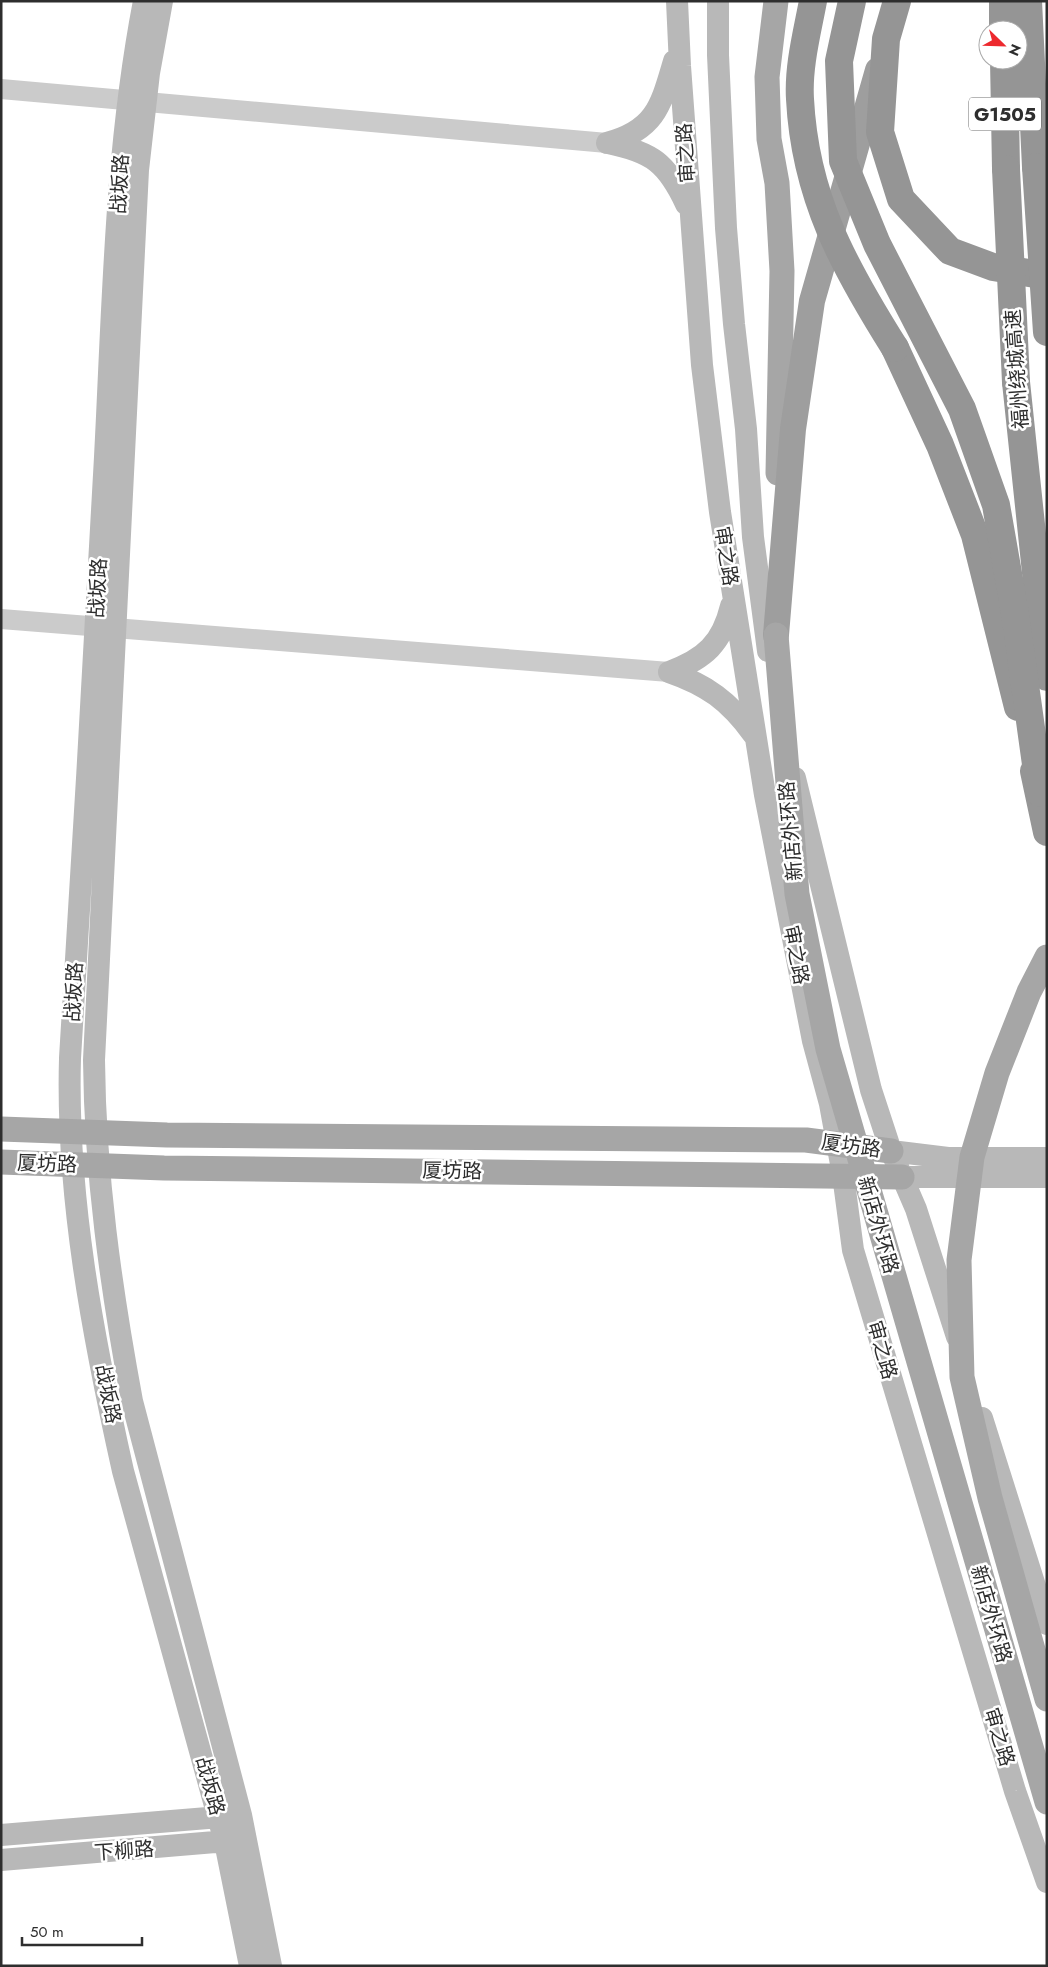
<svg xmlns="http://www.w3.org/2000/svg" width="1048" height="1967" viewBox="0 0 1048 1967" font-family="Jost,'Noto Sans SC',sans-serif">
	<rect width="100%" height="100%" fill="#fff"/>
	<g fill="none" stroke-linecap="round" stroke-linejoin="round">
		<path stroke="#cbcbcb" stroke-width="20" d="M 1,89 L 607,143
			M 1,619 L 669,672"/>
		<path stroke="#b8b8b8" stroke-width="22" d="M 144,1 C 115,151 113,305 105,457 C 95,657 82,858 70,1058 C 66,1196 93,1337 123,1471 L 225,1842 L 250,1966
			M 162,1 L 149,73 L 138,170 L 94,1060 C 95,1175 111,1288 132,1401 L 241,1815 L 271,1966
			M 677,1 L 680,66 L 702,365 L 720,512 L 765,795 L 813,1041 L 830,1104 L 843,1175 L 853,1250 L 1015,1791 L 1047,1882
			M 718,1 L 718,55 L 726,228 L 734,324 L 746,429 L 753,537 L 768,651
			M 607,143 C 656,130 661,105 674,61
			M 608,143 C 652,152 667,163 686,204
			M 669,672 C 707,685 729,701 753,734
			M 669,672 C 705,659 722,643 731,606
			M 795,778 L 871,1090 L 891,1151 L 916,1209 L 957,1337
			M 891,1151 L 948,1158 L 1047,1158
			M 902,1177 L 1047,1177
			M 982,1418 L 1047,1624
			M 1,1835 L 232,1816
			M 1,1860 L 239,1840"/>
		<path stroke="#a6a6a6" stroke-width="25" d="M 776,1 L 767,77 L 769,139 L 777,183 L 782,271 L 778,473
			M 1,1129 L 167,1135 L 806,1140 L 891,1151
			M 1,1162 L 164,1168 L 902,1177"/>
		<path stroke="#9e9e9e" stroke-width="26" d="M 776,635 L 793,429 L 812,301 L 878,70"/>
		<path stroke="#959595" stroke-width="28" d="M 897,1 L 886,39 L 880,132 L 901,199 L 950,251 L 993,267 L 1047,276
			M 1003,1 L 1003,30
			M 1028,1 L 1036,167
			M 1004,60 L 1006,169
			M 895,348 L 940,445 L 975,535 L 1018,707
			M 1016,382 L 1047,677
			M 1034,771 L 1047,832"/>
		<path stroke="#a6a6a6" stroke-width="25" d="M 776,635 L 797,894 L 828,1049 L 1047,1802
			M 1047,957 L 1029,992 L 997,1073 L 972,1157 L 959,1260 L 962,1377 L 990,1498 L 1047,1699"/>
		<path stroke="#959595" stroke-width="28" d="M 813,1 C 807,33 798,67 800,99 C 805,197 844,267 895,348
			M 852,1 L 839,61 L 843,161 L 877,244 L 962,409 L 996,505 L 1015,613 L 1040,793
			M 1036,167 L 1047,332
			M 1006,169 L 1016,382"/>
	</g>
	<g text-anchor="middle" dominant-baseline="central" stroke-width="5" stroke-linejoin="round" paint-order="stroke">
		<rect fill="#fff" stroke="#6d6d6d" stroke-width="1" x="969" y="97.5" width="72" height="33" rx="4"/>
		<g font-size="19" font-weight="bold" fill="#2e2e2e">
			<text x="1005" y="114">G1505</text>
		</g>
		<g font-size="20" fill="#2e2e2e" stroke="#fff">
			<text transform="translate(686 153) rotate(-94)">审之路</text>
			<text transform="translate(120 184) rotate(-87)">战坂路</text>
			<text transform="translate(1017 369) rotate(-94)">福州绕城高速</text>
			<text transform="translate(726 556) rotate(81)">审之路</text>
			<text transform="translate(98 588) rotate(-87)">战坂路</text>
			<text transform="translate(791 831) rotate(-95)">新店外环路</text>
			<text transform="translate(796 955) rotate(79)">审之路</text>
			<text transform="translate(74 992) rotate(-87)">战坂路</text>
			<text transform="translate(851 1146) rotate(8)">厦坊路</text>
			<text transform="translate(47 1164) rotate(2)">厦坊路</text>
			<text transform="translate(452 1171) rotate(1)">厦坊路</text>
			<text transform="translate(878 1225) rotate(74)">新店外环路</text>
			<text transform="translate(882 1350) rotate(74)">审之路</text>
			<text transform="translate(108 1394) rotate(79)">战坂路</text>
			<text transform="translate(991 1614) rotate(74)">新店外环路</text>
			<text transform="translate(999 1737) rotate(73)">审之路</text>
			<text transform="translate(210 1786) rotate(75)">战坂路</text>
			<text transform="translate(124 1851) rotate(-4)">下柳路</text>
		</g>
	</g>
	<rect width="1048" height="1967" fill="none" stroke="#2e2e2e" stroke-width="5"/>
	<g transform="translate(1003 45) rotate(113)"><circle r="24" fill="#ffffff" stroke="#ababab"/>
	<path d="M0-4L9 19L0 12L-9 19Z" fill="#ed292e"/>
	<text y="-8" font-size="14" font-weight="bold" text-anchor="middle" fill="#2e2e2e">N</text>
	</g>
	<path d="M22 1937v8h120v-8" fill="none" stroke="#2e2e2e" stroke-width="2.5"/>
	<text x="30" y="1937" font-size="15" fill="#2e2e2e" stroke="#ffffff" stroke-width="4" paint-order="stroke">50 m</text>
</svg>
